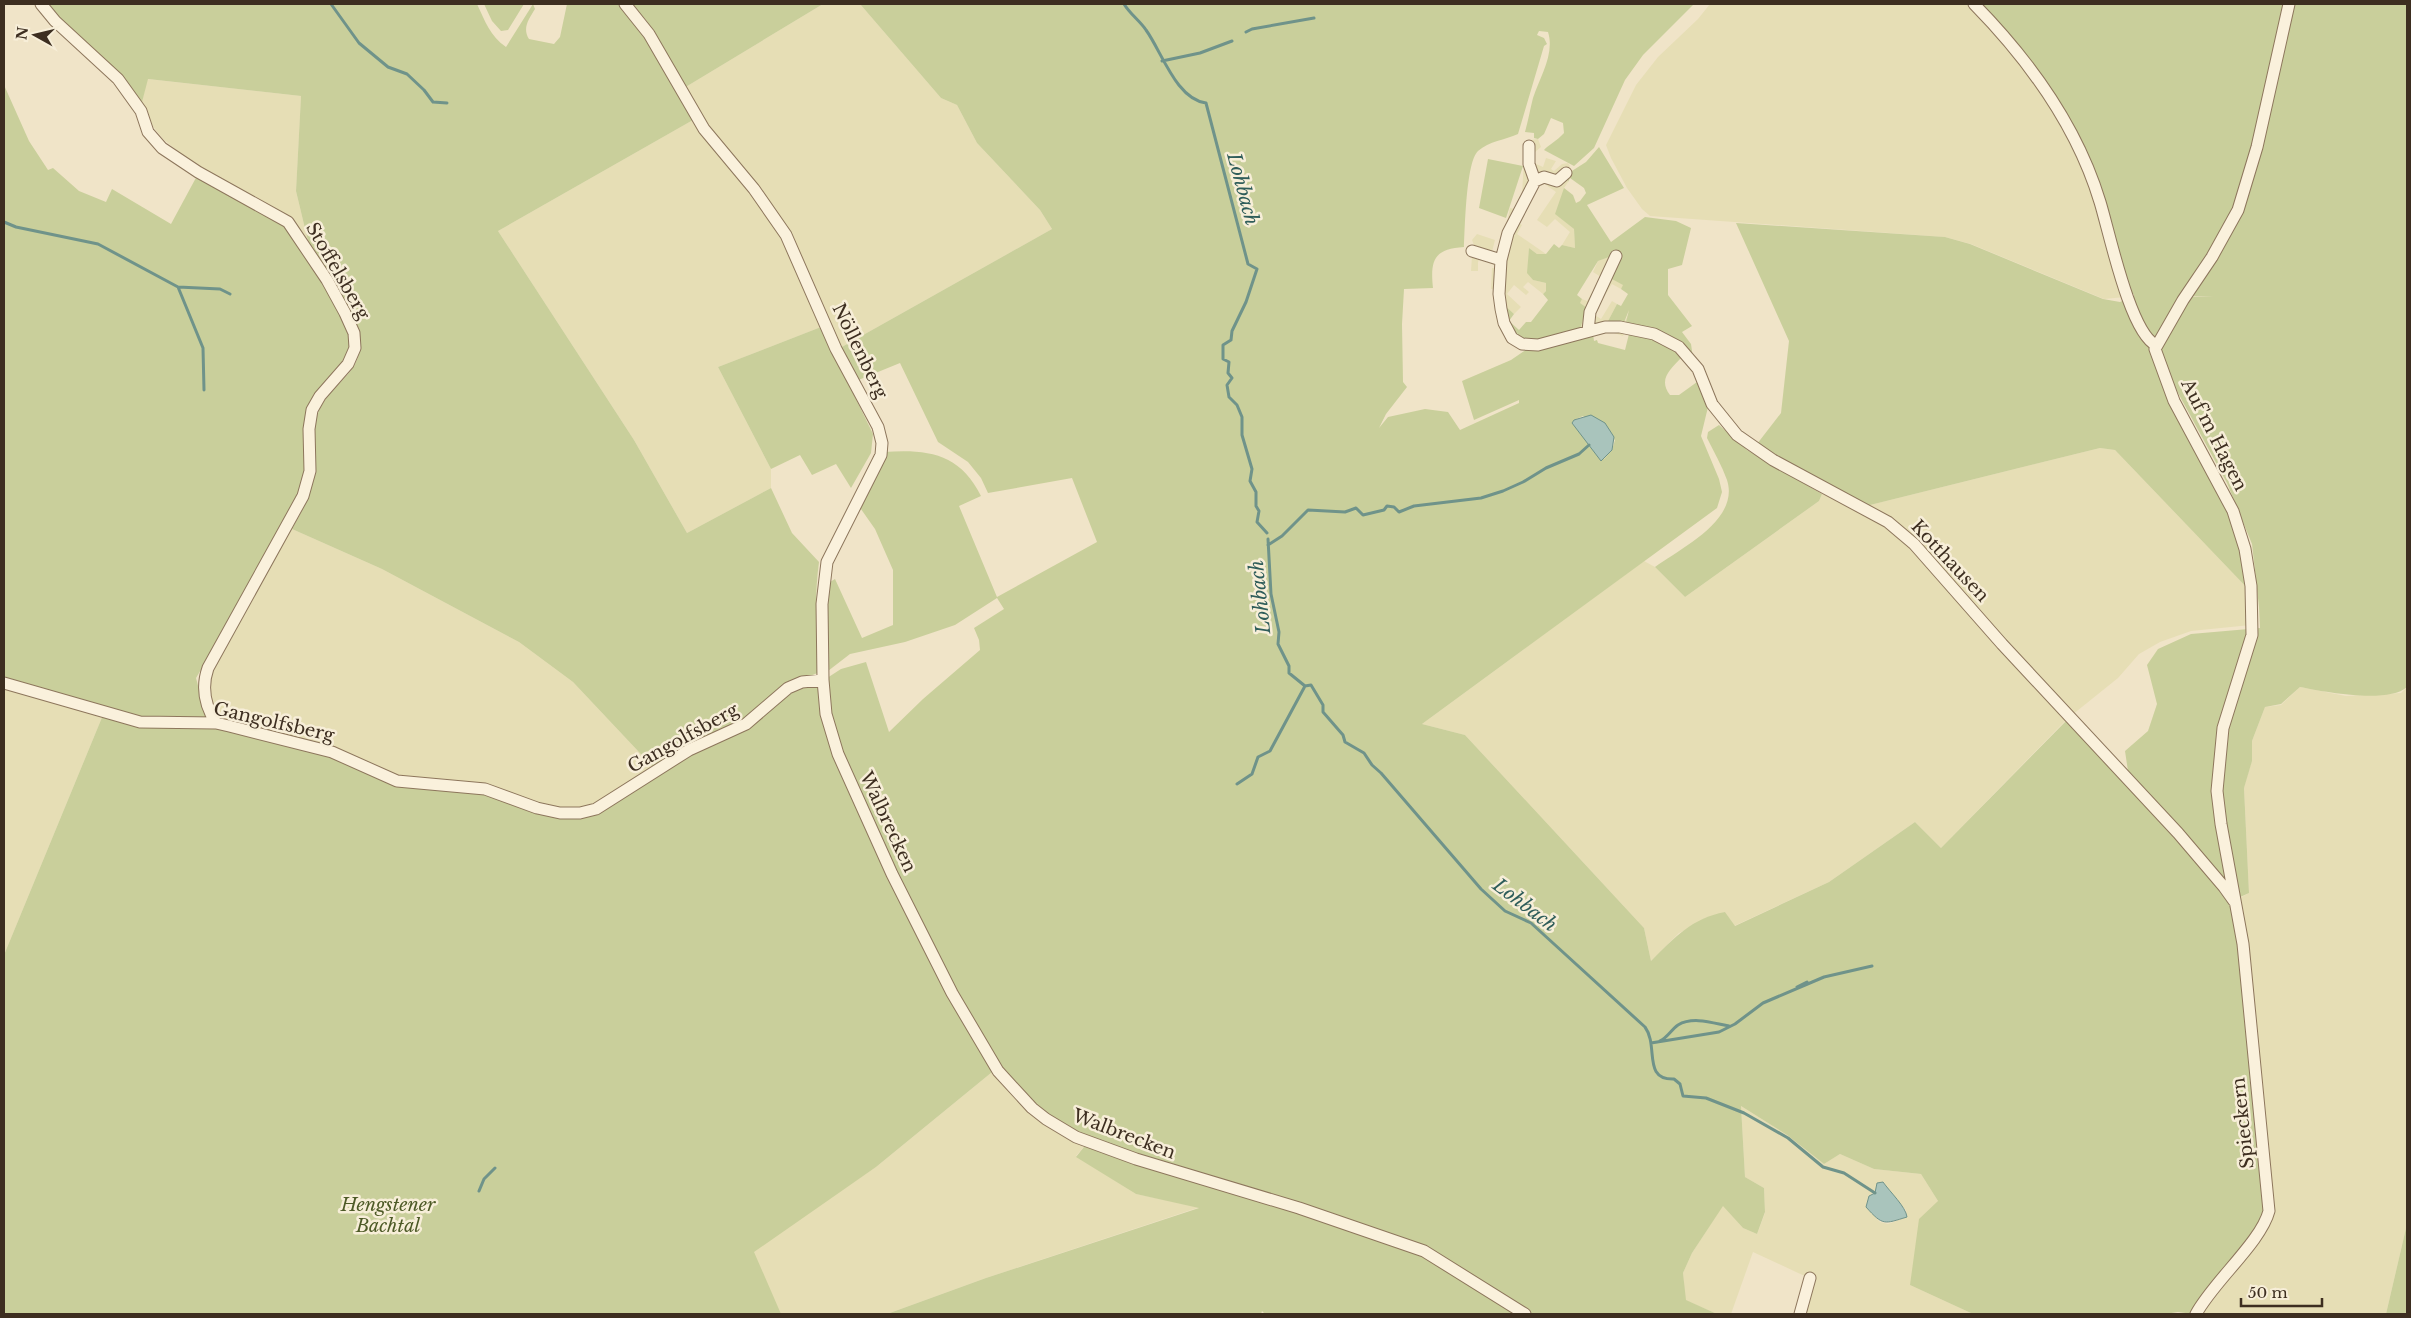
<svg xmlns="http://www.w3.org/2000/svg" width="2411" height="1318" viewBox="0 0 2411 1318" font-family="'Libre Baskerville',serif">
	<rect width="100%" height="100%" fill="#f0e4c8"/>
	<path fill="#e6deb5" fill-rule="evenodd" d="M 823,4 L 860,4 L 941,98 L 957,105 L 977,143 L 1040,210 L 1052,229 L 840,348 L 807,271 L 684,88 Z
		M 1710,4 L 1969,4 L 2030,72 L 2071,139 L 2089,177 L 2125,297 L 2104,299 L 1971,244 L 1945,237 L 1650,216 L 1642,209 L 1627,188 L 1611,158 L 1606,145 L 1636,85 L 1658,57 L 1698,19 Z
		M 147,79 L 301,96 L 296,191 L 308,241 L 293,221 L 276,208 L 231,185 L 185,157 L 163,139 L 151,124 L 141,106 Z
		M 693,120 L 779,232 L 821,327 L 718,367 L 771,469 L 771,488 L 687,533 L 634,440 L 498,231 Z
		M 1538,139 L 1541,147 L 1535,152 L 1532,157 L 1534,163 L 1543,167 L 1546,158 L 1556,161 L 1551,169 L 1554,171 L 1562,164 L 1568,163 L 1570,166 L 1564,176 L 1567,178 L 1568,182 L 1564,188 L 1565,191 L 1556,214 L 1574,229 L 1575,248 L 1562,245 L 1570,232 L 1555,219 L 1547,227 L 1537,220 L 1556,192 L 1542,182 L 1516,221 L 1522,225 L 1517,234 L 1546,254 L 1537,254 L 1529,248 L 1528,273 L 1533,280 L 1546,283 L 1546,291 L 1543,294 L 1528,282 L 1523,287 L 1529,292 L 1526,295 L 1514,285 L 1507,294 L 1521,307 L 1514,314 L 1503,305 L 1509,327 L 1518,339 L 1534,343 L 1579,332 L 1587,308 L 1579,303 L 1582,299 L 1587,301 L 1601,277 L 1593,272 L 1598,261 L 1620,252 L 1622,254 L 1612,268 L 1610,278 L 1624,285 L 1621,289 L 1612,284 L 1593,314 L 1601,319 L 1612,301 L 1617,304 L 1607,323 L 1623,325 L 1630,311 L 1626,322 L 1628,326 L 1623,336 L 1608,331 L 1544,348 L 1527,349 L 1513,343 L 1506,334 L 1500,320 L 1496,290 L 1491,289 L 1492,268 L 1496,268 L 1493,264 L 1480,258 L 1478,262 L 1478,271 L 1471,271 L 1472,256 L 1467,255 L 1468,248 L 1476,250 L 1472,240 L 1477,234 L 1495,240 L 1492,252 L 1500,254 L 1510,208 L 1515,209 L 1522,195 L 1525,141 Z
		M 2100,448 L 2115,450 L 2251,592 L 2251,625 L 2191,631 L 2160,642 L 2139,654 L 2118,678 L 2072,715 L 1964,596 L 1866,506 Z
		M 1822,494 L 1852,506 L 1894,530 L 2067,719 L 1941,848 L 1915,822 L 1829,882 L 1734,926 L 1725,912 L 1679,933 L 1651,961 L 1644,928 L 1465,735 L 1422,724 L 1644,561 L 1655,567 L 1685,597 L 1819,501 Z
		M 292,529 L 382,569 L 519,642 L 573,682 L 654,768 L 595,806 L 557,809 L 418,782 L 227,721 L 219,716 L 210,697 L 208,685 L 212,667 Z
		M 4,686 L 103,715 L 4,955 Z
		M 2300,687 L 2346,696 L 2401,693 L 2407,687 L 2407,1224 L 2386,1314 L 2200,1314 L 2238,899 L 2249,893 L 2244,787 L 2252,760 L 2252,741 L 2265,707 L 2281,705 Z
		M 997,1068 L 1043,1112 L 1091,1138 L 1076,1156 L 1136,1194 L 1200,1207 L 986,1278 L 887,1314 L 747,1314 L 731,1273 L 762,1244 L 876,1167 Z
		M 1741,1106 L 1787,1135 L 1824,1164 L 1840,1154 L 1874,1169 L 1921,1174 L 1938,1201 L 1910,1285 L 1973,1314 L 1800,1314 L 1809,1278 L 1753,1252 L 1731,1314 L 1717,1314 L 1685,1300 L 1683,1273 L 1692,1253 L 1723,1205 L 1743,1228 L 1757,1234 L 1765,1213 L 1764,1188 L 1745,1177 ZM 1884,1182 L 1891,1195 L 1906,1210 L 1907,1217 L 1888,1224 L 1880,1222 L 1866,1207 L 1869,1196 Z"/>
	<path fill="#c9cf9b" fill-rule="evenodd" d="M 44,4 L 477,4 C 485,21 490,36 506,47 L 533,4 L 535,9 C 529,19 522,28 529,39 L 554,44 L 560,37 L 567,4 L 620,5 L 633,18 L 693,120 L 498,231 L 634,440 L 687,533 L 771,488 L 792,533 L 819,562 C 814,599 816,634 820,672 L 810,676 L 824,680 L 841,669 L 866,662 L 889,732 L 923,699 L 980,650 L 979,640 L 974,628 L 1004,609 L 997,598 L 955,625 L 905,642 L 850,654 L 828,671 L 823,586 L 835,579 L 862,638 L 893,625 L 893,570 L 875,529 L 856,502 L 884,452 C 927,449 960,453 981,496 L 959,506 L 997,597 L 1097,542 L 1072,478 L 988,493 L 981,478 L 968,462 L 938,442 L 900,363 L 856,381 L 840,348 L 1052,229 L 1040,210 L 977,143 L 957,105 L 941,98 L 860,4 L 1694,4 L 1643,55 L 1625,80 L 1594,148 L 1574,166 L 1544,150 C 1547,146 1557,141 1564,133 L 1563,123 L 1551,118 L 1544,134 L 1538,139 L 1534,138 L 1534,133 L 1525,132 C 1528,121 1530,110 1533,98 C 1540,77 1555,54 1548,32 L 1539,31 L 1537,35 L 1544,38 L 1547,44 L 1544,46 L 1518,134 C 1505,140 1489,141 1478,151 C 1466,162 1465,228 1464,247 C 1434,249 1430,260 1433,288 L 1404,289 L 1402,324 L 1403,382 L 1407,387 L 1386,414 L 1379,428 L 1388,417 L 1425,409 L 1448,412 L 1460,430 L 1519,403 L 1519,400 L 1474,420 L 1462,381 L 1511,360 L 1527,349 L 1593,334 L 1594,341 L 1597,340 L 1598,343 L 1625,350 L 1629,334 C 1649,336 1667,342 1681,358 C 1670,370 1658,379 1670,395 L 1679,395 L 1697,382 L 1708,407 L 1701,436 L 1719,479 L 1722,492 L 1717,508 L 1422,724 L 1465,735 L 1644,928 L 1651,961 C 1674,938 1692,918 1725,912 L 1735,926 L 1829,882 L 1915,822 L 1941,848 L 2070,717 L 2222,891 L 2232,910 L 2242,968 L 2264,1210 L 2261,1221 L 2193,1314 L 2178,1312 L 2165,1314 L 1973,1314 L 1910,1285 L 1919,1219 L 1938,1201 L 1921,1174 L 1874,1169 L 1840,1154 L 1824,1164 L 1787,1135 L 1741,1106 L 1745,1177 L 1764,1188 L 1765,1212 L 1757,1234 L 1743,1228 L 1723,1206 L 1692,1253 L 1683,1273 L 1686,1300 L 1717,1314 L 1265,1314 L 1262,1311 L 1261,1314 L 887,1314 L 986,1278 L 1199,1208 L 1136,1194 L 1076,1157 L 1091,1138 L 1043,1112 L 997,1068 L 876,1167 L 754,1252 L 781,1314 L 4,1314 L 4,955 L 103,715 L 4,686 L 4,85 L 29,141 L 48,170 L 53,168 L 79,191 L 106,202 L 112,189 L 171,224 L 198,174 L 279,219 L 324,280 L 353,342 L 347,359 L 321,390 L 303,487 L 250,587 L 196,678 L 206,716 L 227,721 L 399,778 L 442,784 L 557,809 L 595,806 L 654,768 L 573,682 L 519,642 L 382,569 L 292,529 C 296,521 303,511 306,501 C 312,476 308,436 318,413 C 333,376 368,377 358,327 L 308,241 L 296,191 L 301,96 L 148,79 L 141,106 ZM 1583,416 L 1615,440 L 1612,450 L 1604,459 L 1572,423 L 1574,420 Z
		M 484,4 L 524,4 L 508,30 L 501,31 L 492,21 Z
		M 630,4 L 823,4 L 684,88 L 646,20 Z
		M 1975,4 L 2286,4 L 2264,101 L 2241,190 L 2227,224 L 2181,297 L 2214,296 L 2191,296 L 2234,229 L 2293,4 L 2407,4 L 2407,687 C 2388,704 2325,692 2300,687 L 2281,704 L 2265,707 L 2252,741 L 2252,761 L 2244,788 L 2249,893 L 2238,898 L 2128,771 L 2125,751 L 2148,731 L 2157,704 L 2147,665 L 2158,649 L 2191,634 L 2260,628 L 2259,607 L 2252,544 L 2227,483 L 2177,391 L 2134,304 L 2134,294 L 2130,296 L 2066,121 Z
		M 1599,147 L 1624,188 L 1587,205 L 1611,242 L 1645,217 L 1676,221 L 1691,228 L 1682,265 L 1668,269 L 1668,295 L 1692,326 L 1682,332 L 1691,344 L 1693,358 C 1674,340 1655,329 1628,326 L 1626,322 L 1629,310 L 1623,325 L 1607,323 L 1617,304 L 1621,306 L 1628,294 L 1621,289 L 1623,285 L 1610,278 L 1612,268 L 1622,255 L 1620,253 L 1598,261 L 1577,295 L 1582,299 L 1580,303 L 1587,308 L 1579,332 C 1544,346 1507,353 1503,304 L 1514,314 L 1509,321 L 1519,330 L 1526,322 L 1531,322 L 1548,300 L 1543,294 L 1546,291 L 1546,283 L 1533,280 L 1527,273 L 1529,248 L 1537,254 L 1546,254 L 1554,244 L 1559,248 L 1562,245 L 1575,248 L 1574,229 L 1555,214 L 1564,188 L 1573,195 L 1576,203 L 1580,201 L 1586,193 L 1584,188 L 1570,178 L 1568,182 L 1567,178 L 1564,176 L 1586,162 Z
		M 1488,159 L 1523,166 L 1506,218 L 1479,208 Z
		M 1736,223 L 1945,237 L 1970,244 L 2103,299 L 2120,302 L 2126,299 L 2232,512 L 2251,592 L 2115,450 L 2100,448 L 1866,506 L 1757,444 L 1781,413 L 1789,341 Z
		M 821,327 L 873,434 L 871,453 L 851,488 L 836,464 L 812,475 L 800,455 L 771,469 L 718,367 Z
		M 1719,425 L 1747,450 L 1822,494 L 1819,501 L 1685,597 L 1655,567 C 1681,548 1740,520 1727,480 C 1722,466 1714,452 1707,438 L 1708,432 Z
		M 2407,1224 L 2407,1314 L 2386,1314 Z"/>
	<path fill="#a9c4bc" stroke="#6f938a" d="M 1591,415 L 1605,423 L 1614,437 L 1612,450 L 1601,461 L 1572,423 L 1574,420 Z
		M 1883,1182 C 1890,1192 1906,1207 1907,1217 C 1884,1224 1883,1226 1866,1207 L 1869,1196 L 1875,1193 L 1877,1183 Z"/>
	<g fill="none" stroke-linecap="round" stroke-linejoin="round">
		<path stroke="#6f938a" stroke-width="3" d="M 331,4 L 359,43 L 388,67 L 407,74 L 424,90 L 433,102 L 447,103
			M 1124,4 C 1130,14 1140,21 1146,30 C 1162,52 1176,99 1206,103 L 1248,264 L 1257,269 L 1246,302 L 1232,331 L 1231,340 L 1223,345 L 1223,359 L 1229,362 L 1228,373 L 1232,378 L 1227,385 L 1229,397 L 1237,405 L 1242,417 L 1242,435 L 1252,469 L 1250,481 L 1256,492 L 1256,506 L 1259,511 L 1257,522 L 1267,533
			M 1246,32 L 1252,29 L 1314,18
			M 1162,61 L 1200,53 L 1232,41
			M 4,222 L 16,227 L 98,244 L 178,287 L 203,348 L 204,390
			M 178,287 L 220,289 L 230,294
			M 1268,539 L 1271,594 L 1279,632 L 1278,644 L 1289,666 L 1289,673 L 1305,686 L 1311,685 L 1323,705 L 1323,712 L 1343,735 L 1345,742 L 1364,753 L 1372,765 L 1381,773 L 1481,889 L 1505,911 L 1531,923 L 1645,1027 C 1659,1046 1642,1080 1674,1079 L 1680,1084 L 1683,1096 L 1706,1098 L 1744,1113 L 1788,1138 L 1823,1167 L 1844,1173 L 1875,1193
			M 1268,545 L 1282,536 L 1308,510 L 1345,512 L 1356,508 L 1363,515 L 1384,510 L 1387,506 L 1394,507 L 1399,512 L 1414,506 L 1481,498 L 1503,491 L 1523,482 L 1546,468 L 1579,454 L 1589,445
			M 1237,784 L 1252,774 L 1258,757 L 1270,751 L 1305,686
			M 1797,987 L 1807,982
			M 1660,1041 C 1667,1038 1671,1030 1678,1025 C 1693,1016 1713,1023 1729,1026
			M 1651,1043 L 1719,1032 L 1735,1024 L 1763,1003 L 1824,977 L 1872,966
			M 479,1191 L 484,1179 L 495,1168"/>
		<defs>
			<path id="minor" d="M 41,4 L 55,21 L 118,79 L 141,111 L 148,132 L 162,148 L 198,172 L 288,222 L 327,280 L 345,313 L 354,333 L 355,348 L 348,364 L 320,396 L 312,410 L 309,429 L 310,471 L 303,496 L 208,668 C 201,688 205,706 216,723
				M 625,4 L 649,34 L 704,129 L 754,189 L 786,235 L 836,349 L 878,427 L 882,443 L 881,455 L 827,562 L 822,604 L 823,680 L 826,714 L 838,754 L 892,874 L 952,993 L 998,1071 L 1032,1108 L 1046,1119 L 1076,1137 L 1136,1159 L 1299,1208 L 1424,1251 L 1525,1314
				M 1974,4 C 2028,59 2077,126 2100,202 C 2109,231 2130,333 2156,345
				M 1529,146 L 1529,164 L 1535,181
				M 1566,173 L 1557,181 L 1544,177 L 1535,181 L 1508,233 L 1501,260 L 1499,294 L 1501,309 L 1504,323 L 1512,338 L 1522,344 L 1538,345 L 1605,327 L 1620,327 L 1654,334 L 1679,347 L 1698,369 L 1712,404 L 1737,435 L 1773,460 L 1888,522 L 1914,544 L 2002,644 L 2178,833 L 2224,887 L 2234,901
				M 1472,251 L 1501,260
				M 1588,331 L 1590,312 L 1616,256
				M 4,683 L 140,722 L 216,723 L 229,726 L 332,752 L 397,781 L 485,789 L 537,808 L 560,813 L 580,813 L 596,809 L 689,750 L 746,724 L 788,688 L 802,682 L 823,680
				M 1800,1314 L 1810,1278
				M 2196,1314 C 2213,1282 2261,1242 2269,1211 L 2243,944 L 2221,824 L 2217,791 L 2223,728 L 2252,635 L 2251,586 L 2245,549 L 2233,511 L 2174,401 L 2155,349 L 2183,300 L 2212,257 L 2238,210 L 2257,147 L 2289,4"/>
		</defs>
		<use href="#minor" stroke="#8d765c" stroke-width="13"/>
		<use href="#minor" stroke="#faf1dc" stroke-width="11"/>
	</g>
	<g text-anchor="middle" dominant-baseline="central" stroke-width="5" stroke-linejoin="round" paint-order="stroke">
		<g font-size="18" fill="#3d2e20" stroke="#f7eed8">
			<text transform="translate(338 271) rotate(60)">Stoffelsberg</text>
			<text transform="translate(860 351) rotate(64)">Nöllenberg</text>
			<text transform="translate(2214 435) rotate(63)">Auf'm Hagen</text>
			<text transform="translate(1950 561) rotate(47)">Kotthausen</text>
			<text transform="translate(274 722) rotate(13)">Gangolfsberg</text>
			<text transform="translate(683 738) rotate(-29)">Gangolfsberg</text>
			<text transform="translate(888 822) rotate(65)">Walbrecken</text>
			<text transform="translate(2243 1123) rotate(-96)">Spieckern</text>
			<text transform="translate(1124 1134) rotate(21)">Walbrecken</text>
		</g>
		<g font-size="18" font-style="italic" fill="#4d5a26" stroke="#f7eed8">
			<text x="388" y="1205">Hengstener<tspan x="388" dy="21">Bachtal</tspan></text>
		</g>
		<g font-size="19" font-style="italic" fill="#2f5d5a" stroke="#f7eed8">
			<text transform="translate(1243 189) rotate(75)">Lohbach</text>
			<text transform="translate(1260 597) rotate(-96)">Lohbach</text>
			<text transform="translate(1525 905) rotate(37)">Lohbach</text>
		</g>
	</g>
	<rect width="2411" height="1318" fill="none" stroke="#3d2e20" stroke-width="10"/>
	<g transform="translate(35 35) rotate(278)" stroke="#f7eed8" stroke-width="4" paint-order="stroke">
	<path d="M0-4L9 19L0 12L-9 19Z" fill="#3d2e20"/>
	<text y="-8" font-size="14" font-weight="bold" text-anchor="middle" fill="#3d2e20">N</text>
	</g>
	<path d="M2241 1298v8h81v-8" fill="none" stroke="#3d2e20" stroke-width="2.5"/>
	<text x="2248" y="1298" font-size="15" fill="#3d2e20" stroke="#f7eed8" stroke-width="4" paint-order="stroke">50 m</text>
</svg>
